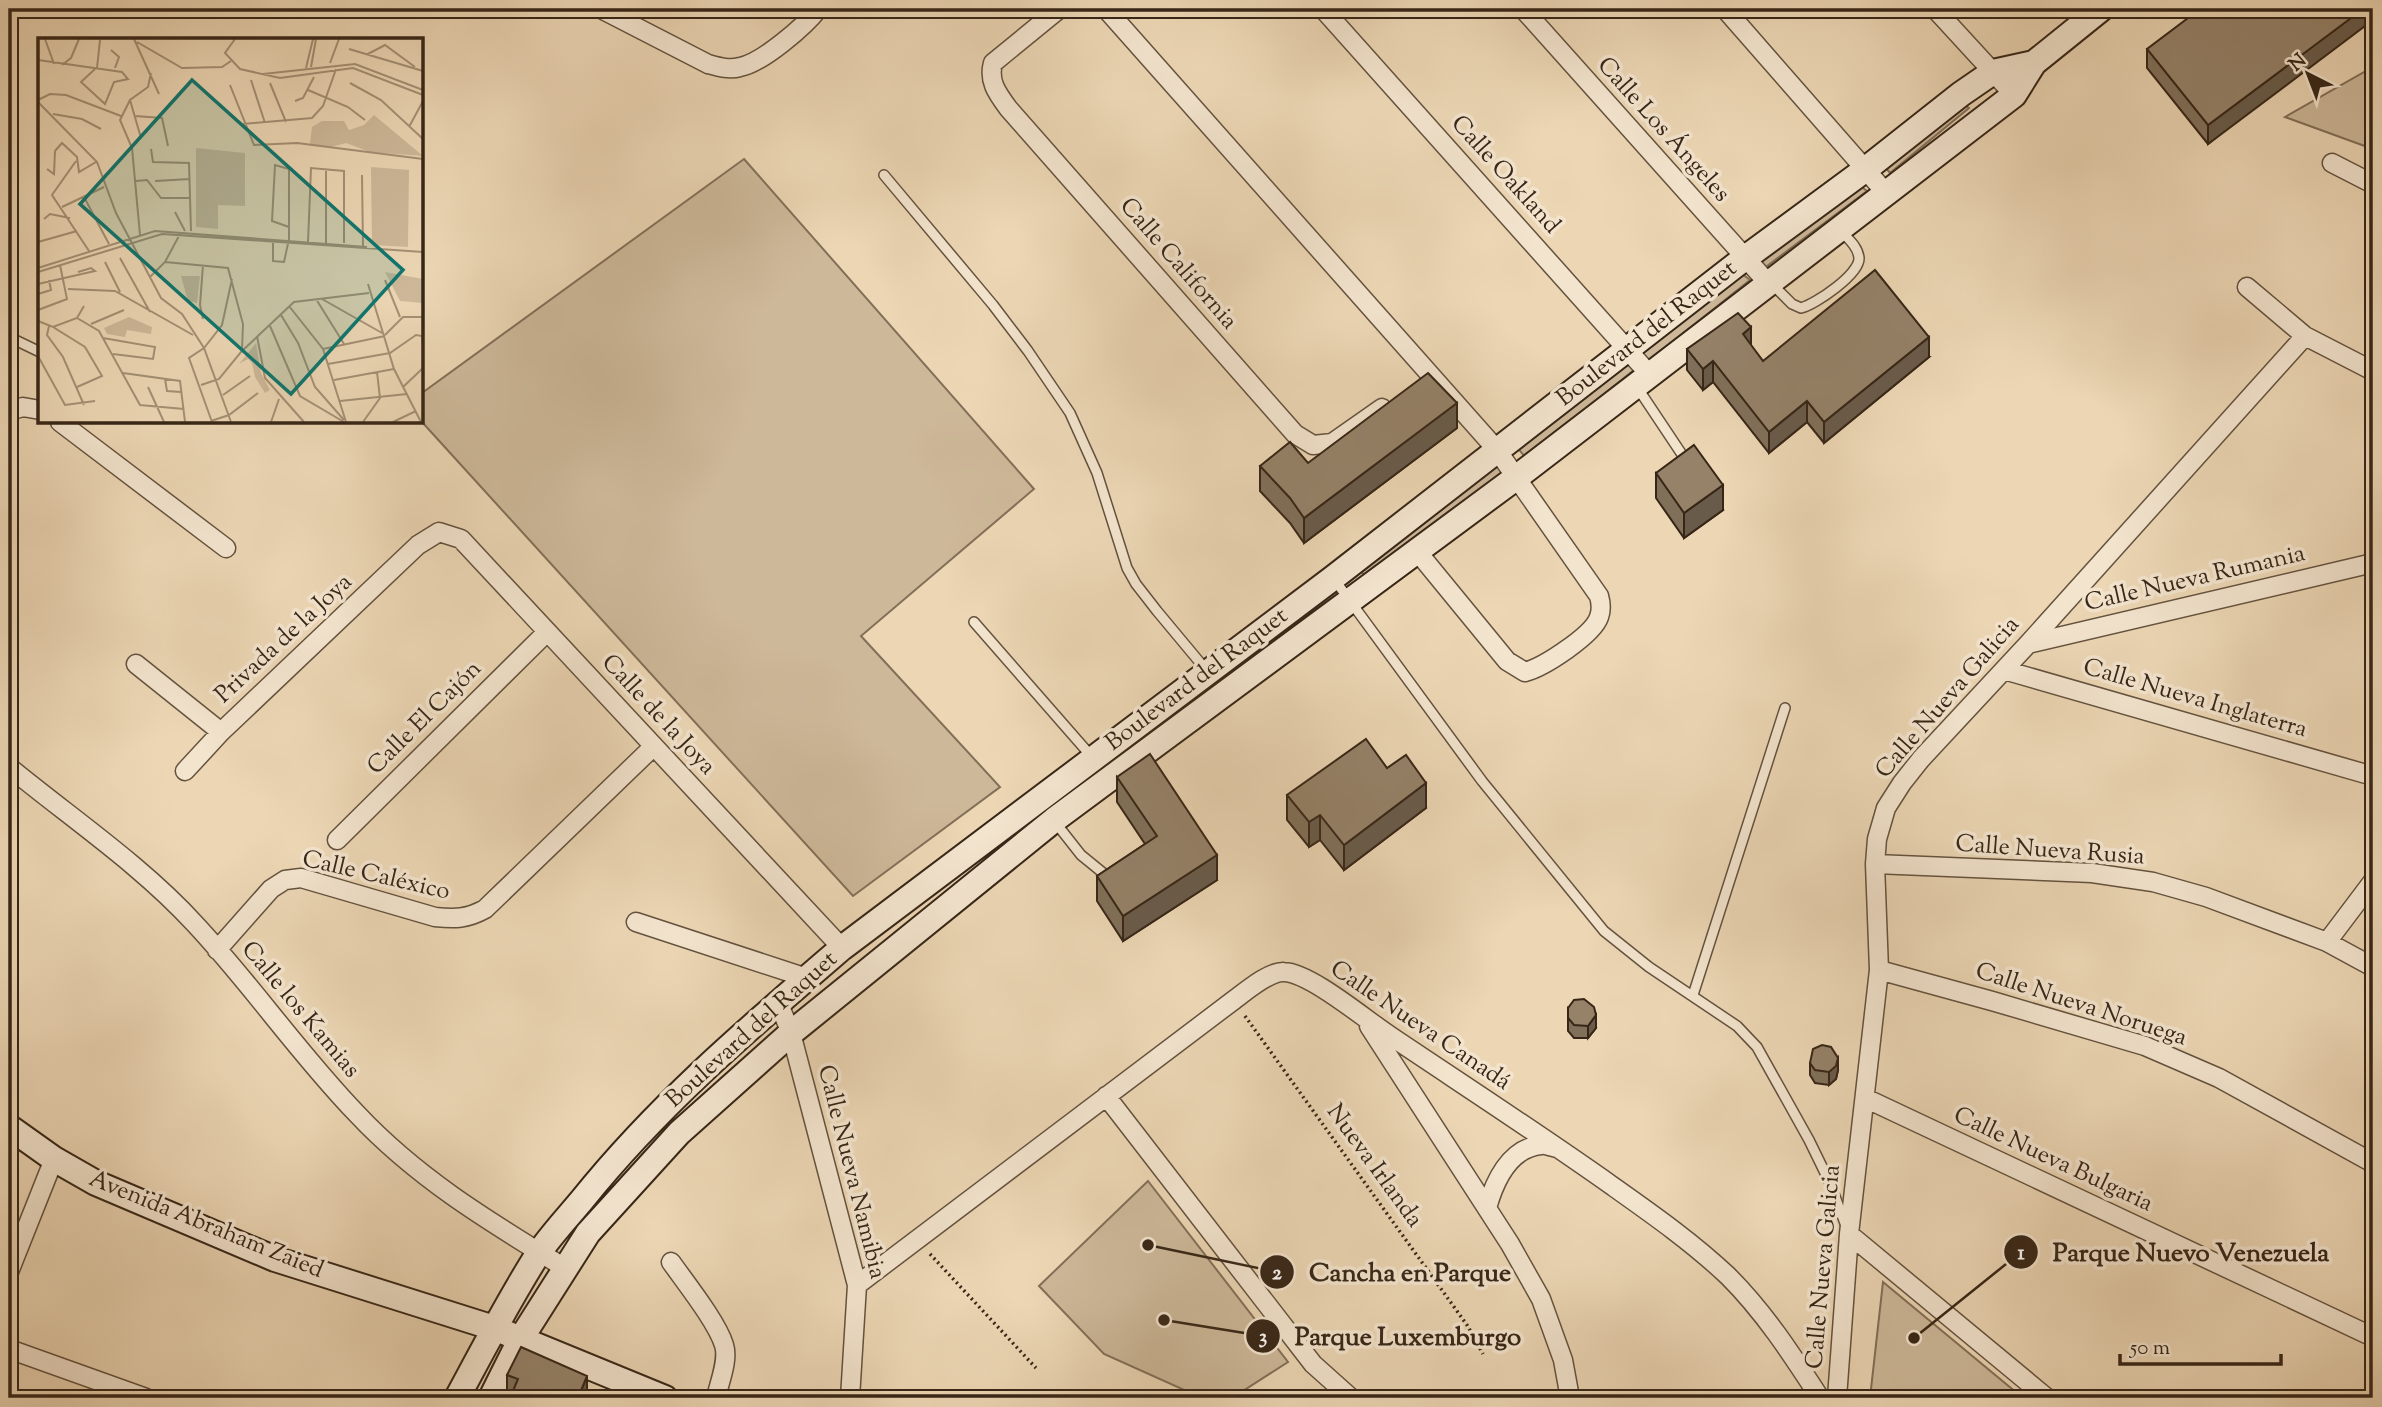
<svg xmlns="http://www.w3.org/2000/svg" width="2382" height="1407" viewBox="0 0 2382 1407" font-family="'Sorts Mill Goudy',serif">
	<rect width="100%" height="100%" fill="#ecd6b4"/>
	<filter id="stains"><feTurbulence type="fractalNoise" baseFrequency=".00286" numOctaves="4"/><feColorMatrix values="0 0 0 0 .2 0 0 0 0 .09 0 0 0 0 .02 0 0 0 .5 -.17"/></filter>
	<radialGradient id="worn" r=".72"><stop offset=".6" stop-color="#630" stop-opacity="0"/><stop offset="1" stop-color="#630" stop-opacity=".3"/></radialGradient>
	<path fill="#cdb899" stroke="#826f58" stroke-width="2" d="M 2373,67 L 2373,149 L 2285,117 Z
		M 1955,98 L 1969,108 L 1890,173 L 1880,161 Z
		M 744,159 L 1034,489 L 861,636 L 1000,787 L 853,896 L 422,422 L 422,393 Z
		M 1851,179 L 1867,191 L 1763,269 L 1751,257 Z
		M 1736,269 L 1750,280 L 1647,362 L 1635,349 Z
		M 1623,357 L 1634,370 L 1525,457 L 1513,442 Z
		M 1499,453 L 1511,468 L 1368,580 L 1356,565 Z
		M 1148,1181 L 1288,1362 L 1232,1398 L 1202,1398 L 1104,1354 L 1039,1286 Z
		M 1883,1282 L 2023,1398 L 1870,1398 Z"/>
	<g fill="none" stroke-linecap="round" stroke-linejoin="round">
		<defs>
			<path id="lane" d="M 884,175 L 993,305 L 1028,351 L 1070,413 L 1097,473 L 1127,568 L 1136,584 L 1157,611 L 1207,671
				M 1771,283 L 1792,304 L 1801,308 C 1816,304 1860,274 1859,258 C 1858,246 1847,238 1840,230
				M 9,337 L 40,352
				M 1637,387 L 1683,456
				M 1334,579 L 1482,781 L 1604,931 L 1649,967 L 1737,1026 L 1757,1047 L 1809,1140 L 1830,1183 L 1846,1226
				M 974,622 L 1092,757
				M 1055,822 L 1081,855 L 1108,877
				M 1693,995 L 1785,708"/>
			<path id="street" d="M 601,9 L 708,64 C 719,67 729,70 740,67 C 762,63 805,26 818,9
				M 1059,9 L 993,63 C 988,81 997,93 1008,108 L 1295,434 L 1313,445 L 1332,443 L 1382,408
				M 1106,9 L 1497,450 L 1599,596 C 1601,603 1602,609 1599,617 C 1593,635 1544,667 1525,672 L 1507,661 L 1416,550
				M 1323,9 L 1650,375
				M 1523,9 L 1768,283
				M 1725,9 L 1886,193
				M 1935,9 L 2014,95
				M 2332,163 L 2373,184
				M 2247,287 L 2305,336 L 2373,371
				M 9,411 L 23,407 L 40,410
				M 60,422 L 226,548
				M 2028,644 L 2373,563
				M 136,664 L 221,732 L 418,545 L 439,532 L 461,539 L 842,948
				M 2004,670 L 2373,776
				M 9,767 C 71,818 141,865 195,924 C 252,985 299,1054 357,1114 C 418,1179 490,1222 565,1268
				M 185,771 L 221,732
				M 337,840 L 547,632
				M 1875,864 L 2092,873 L 2153,882 L 2206,897 L 2327,942 L 2373,967
				M 636,922 L 807,978
				M 2327,942 L 2373,881
				M 217,950 L 271,889 L 285,880 L 301,878 L 435,917 C 455,919 467,919 485,909 L 654,746
				M 1879,970 L 1992,1001 L 2145,1046 L 2219,1078 L 2373,1163
				M 778,1002 L 791,1033 L 857,1285 L 850,1398
				M 1369,1026 L 1510,1244 L 1541,1299 L 1563,1360 L 1570,1398
				M 1106,1096 L 1313,1364 L 1351,1398
				M 1865,1098 L 2373,1337
				M 1487,1208 C 1494,1183 1509,1148 1541,1145 C 1545,1144 1552,1147 1557,1148
				M 1849,1234 L 2047,1398
				M 671,1262 C 685,1282 717,1322 724,1345 C 729,1360 719,1383 716,1398
				M 9,1272 L 54,1159
				M 857,1285 L 1234,1000 C 1245,992 1269,971 1284,972 C 1311,973 1367,1021 1392,1037 C 1465,1086 1539,1134 1611,1185 C 1652,1214 1692,1242 1728,1276 C 1765,1313 1792,1355 1820,1398
				M 9,1349 L 146,1398
				M 1837,1398 L 1849,1234 L 1879,970 L 1875,864 L 1877,839 L 1886,808 L 1902,783 L 1921,759 L 2028,644 L 2305,336"/>
			<path id="secondary" d="M 9,1127 L 54,1159 L 96,1183 L 275,1259 L 494,1328 L 665,1398
				M 457,1398 C 483,1350 508,1301 538,1254 C 551,1235 567,1218 582,1200 C 658,1105 750,1027 842,948 L 1333,578 L 1737,264 L 1866,169 L 1961,94 L 1993,72 L 2034,63
				M 491,1398 L 520,1340 L 588,1233 L 679,1133 L 791,1033 L 1054,820 L 1517,477 L 2014,95 L 2034,63 L 2101,9"/>
		</defs>
		<use href="#lane" stroke="#64523e" stroke-width="12"/>
		<use href="#street" stroke="#64523e" stroke-width="21"/>
		<use href="#secondary" stroke="#372617" stroke-width="28"/>
		<path stroke="#372617" stroke-width="3.5" stroke-dasharray="2 3.5" stroke-linecap="butt" d="M 1245,1016 L 1467,1325 L 1483,1354
			M 930,1254 L 1036,1368"/>
		<use href="#lane" stroke="#f3e4ce" stroke-width="9"/>
		<use href="#street" stroke="#f3e4ce" stroke-width="18"/>
		<use href="#secondary" stroke="#f3e4ce" stroke-width="24"/>
	</g>
	<path fill="#80705a" stroke="#372617" stroke-width="2" d="M 2373,9 L 2208,144 L 2147,68 L 2147,49 Z
		M 1751,346 L 1763,361 L 1929,357 L 1824,443 L 1807,422 L 1769,453 L 1713,382 L 1703,390 L 1687,370 L 1687,349 Z
		M 1457,428 L 1304,543 L 1290,523 L 1260,491 L 1260,466 L 1308,463 Z
		M 1656,473 L 1723,510 L 1684,538 L 1656,498 Z
		M 1387,768 L 1426,808 L 1344,870 L 1320,840 L 1309,847 L 1287,820 L 1287,795 Z
		M 1117,777 L 1217,880 L 1123,941 L 1097,901 L 1097,876 L 1145,844 L 1117,802 Z
		M 1568,1008 L 1596,1028 L 1588,1038 L 1574,1038 L 1568,1031 Z
		M 1810,1063 L 1838,1070 L 1836,1079 L 1829,1085 L 1815,1083 L 1810,1075 Z
		M 507,1375 L 587,1398 L 507,1398 Z"/>
	<path fill="#685b4a" stroke="#372617" stroke-width="2" d="M 2363,9 L 2373,9 L 2373,20 L 2208,144 L 2208,125 Z
		M 1751,327 L 1751,348 L 1743,334 Z
		M 1929,337 L 1929,357 L 1824,443 L 1824,422 Z
		M 1713,361 L 1713,382 L 1703,390 L 1703,369 Z
		M 1807,401 L 1807,422 L 1769,453 L 1769,432 Z
		M 1457,403 L 1457,428 L 1304,543 L 1304,518 Z
		M 1723,485 L 1723,510 L 1684,538 L 1684,513 Z
		M 1426,783 L 1426,808 L 1344,870 L 1344,845 Z
		M 1320,815 L 1320,840 L 1309,847 L 1309,822 Z
		M 1217,855 L 1217,880 L 1123,941 L 1123,916 Z
		M 1596,1015 L 1596,1028 L 1588,1038 L 1588,1026 Z
		M 1838,1058 L 1838,1070 L 1836,1079 L 1829,1085 L 1829,1072 Z
		M 587,1376 L 587,1398 L 578,1398 Z"/>
	<path fill="#958269" stroke="#372617" stroke-width="2" d="M 2200,9 L 2363,9 L 2208,125 L 2147,49 Z
		M 1875,270 L 1929,337 L 1824,422 L 1807,401 L 1769,432 L 1713,361 L 1703,369 L 1687,349 L 1738,313 L 1751,327 L 1743,334 L 1763,361 Z
		M 1428,373 L 1457,403 L 1304,518 L 1290,498 L 1260,466 L 1290,442 L 1308,463 Z
		M 1694,445 L 1723,485 L 1684,513 L 1656,473 Z
		M 1366,739 L 1387,768 L 1406,755 L 1426,783 L 1344,845 L 1320,815 L 1309,822 L 1287,795 Z
		M 1150,754 L 1217,855 L 1123,916 L 1097,876 L 1157,836 L 1117,777 Z
		M 1584,999 L 1594,1007 L 1596,1015 L 1588,1026 L 1574,1025 L 1568,1018 L 1568,1008 L 1574,1000 Z
		M 1822,1045 L 1831,1047 L 1838,1058 L 1836,1066 L 1829,1072 L 1815,1070 L 1810,1063 L 1813,1049 Z
		M 521,1347 L 587,1376 L 578,1398 L 510,1398 L 518,1379 L 507,1375 Z"/>
	<g text-anchor="middle" dominant-baseline="central" stroke-width="7" stroke-linejoin="round" paint-order="stroke">
		<g font-size="24" fill="#372617" stroke="#f3e4ce">
			<text transform="translate(1663 130) rotate(48)">Calle Los Ángeles</text>
			<text transform="translate(1505 175) rotate(48)">Calle Oakland</text>
			<text transform="translate(1178 264) rotate(49)">Calle California</text>
			<text transform="translate(1647 334) rotate(-38)">Boulevard del Raquet</text>
			<text transform="translate(2195 579) rotate(-13)">Calle Nueva Rumania</text>
			<text transform="translate(284 639) rotate(-43)">Privada de la Joya</text>
			<text transform="translate(1197 680) rotate(-37)">Boulevard del Raquet</text>
			<text transform="translate(1948 698) rotate(-49)">Calle Nueva Galicia</text>
			<text transform="translate(2195 699) rotate(16)">Calle Nueva Inglaterra</text>
			<text transform="translate(658 715) rotate(47)">Calle de la Joya</text>
			<text transform="translate(425 718) rotate(-45)">Calle El Cajón</text>
			<text transform="translate(2050 851) rotate(4)">Calle Nueva Rusia</text>
			<text transform="translate(376 876) rotate(13)">Calle Caléxico</text>
			<text transform="translate(2081 1005) rotate(18)">Calle Nueva Noruega</text>
			<text transform="translate(300 1010) rotate(50)">Calle los Kamias</text>
			<text transform="translate(1420 1026) rotate(34)">Calle Nueva Canadá</text>
			<text transform="translate(752 1030) rotate(-42)">Boulevard del Raquet</text>
			<text transform="translate(2053 1160) rotate(25)">Calle Nueva Bulgaria</text>
			<text transform="translate(1374 1166) rotate(54)">Nueva Irlanda</text>
			<text transform="translate(851 1172) rotate(76)">Calle Nueva Namibia</text>
			<text transform="translate(206 1225) rotate(22)">Avenida Abraham Zaied</text>
			<text transform="translate(1824 1267) rotate(-85)">Calle Nueva Galicia</text>
		</g>
	</g>
	<g transform="translate(38 38)">
		<rect width="385" height="385" fill="#ecd6b4"/>
		<path d="M 336,77 L 385,118 L 332,114 L 308,105 L 293,109 L 272,106 L 274,89 L 284,83 L 306,83 L 311,92 L 326,87 ZM 158,110 L 207,115 L 207,168 L 180,167 L 180,191 L 158,189 ZM 333,129 L 371,132 L 370,209 L 334,207 ZM 347,234 L 385,241 L 385,265 L 362,263 ZM 143,238 L 162,238 L 159,265 L 150,263 ZM 91,279 L 114,289 L 113,296 L 89,292 L 87,299 L 69,296 L 66,290 ZM 218,305 L 223,335 L 232,352 L 227,355 L 217,339 L 214,325 L 210,321 L 201,326 Z" fill="#cdb899"/>
		<path fill="none" stroke="#a49075" stroke-width="2" d="M 7,1 L 16,26M 96,1 L 121,56M 197,1 L 187,15 L 202,31 L 242,40 L 315,30 L 385,57M 99,4 L 144,30 L 184,29 L 193,23M 311,11 L 385,33M 73,12 L 81,19 L 77,30M 328,17 L 347,7 L 377,29M 0,22 L 84,34 L 90,41 L 76,44 L 67,66 L 43,44 L 57,31M 292,25 L 301,1M 24,27 L 33,20 L 41,1M 273,29 L 278,1M 59,30 L 62,2M 268,30 L 275,1M 225,36 L 317,26 L 385,52M 213,42 L 227,85M 232,45 L 248,84M 312,45 L 343,62 L 385,101M 192,47 L 216,107 L 259,105 L 385,121M 270,52 L 310,69 L 327,82M 0,62 L 12,56 L 28,57 L 83,78M 92,62 L 103,100M 257,63 L 265,60 L 276,39M 0,64 L 59,124 L 78,175 L 123,260 L 144,276 L 166,310 L 193,384M 15,76 L 44,81 L 63,91M 97,78 L 124,80 L 130,108M 205,86 L 274,80 L 285,68 L 298,31M 371,89 L 385,63M 113,111 L 115,124 L 151,125 L 153,193M 38,123 L 14,157 L 51,213M 9,131 L 16,136 L 17,113 L 24,105 L 39,119 L 41,134 L 58,124M 324,137 L 325,209M 98,143 L 109,142 L 123,160 L 152,160M 117,143 L 152,141M 46,159 L 71,206M 24,169 L 66,149M 137,174 L 147,193M 6,181 L 12,176 L 32,180M 102,197 L 94,110 L 82,82 L 92,62 L 110,49 L 113,35M 235,203 L 235,223 L 246,224 L 251,201 L 251,131 L 237,127 L 234,183 L 251,189M 0,204 L 39,193M 270,204 L 273,130 L 306,133 L 306,205M 288,206 L 288,131M 82,220 L 112,274M 67,224 L 82,254M 127,224 L 190,230 L 205,286 L 204,312M 165,227 L 162,267 L 165,281M 0,230 L 117,193 L 329,209M 0,234 L 124,196 L 385,214M 112,239 L 127,224 L 142,196M 347,242 L 362,279M 0,246 L 57,233 L 53,230 L 40,234M 330,246 L 356,331 L 383,384M 30,251 L 77,253 L 155,297M 0,256 L 13,252 L 11,242M 278,261 L 306,306M 284,261 L 344,295M 251,268 L 285,311 L 308,384M 0,272 L 29,261 L 22,227M 243,277 L 260,305 L 277,349 L 306,382M 39,280 L 61,293 L 102,367 L 146,371M 0,283 L 15,289 L 39,280 L 46,268M 53,286 L 86,272M 11,288 L 9,297 L 25,319 L 46,367M 232,288 L 262,358 L 306,384M 15,289 L 47,309 L 64,338 L 39,349M 347,297 L 365,279 L 385,279M 219,298 L 227,340 L 266,384M 65,300 L 117,309 L 115,321 L 75,316M 285,311 L 347,298M 0,318 L 27,367 L 57,363M 290,326 L 352,315 L 378,297 L 384,298 L 385,309M 85,335 L 142,343 L 147,384M 127,341 L 129,353 L 143,354M 296,342 L 356,331M 163,347 L 181,341 L 203,314 L 256,264 L 331,255M 110,349 L 126,384M 365,349 L 385,330M 185,357 L 212,338M 302,363 L 369,356M 173,383 L 191,377 L 220,355M 174,384 L 151,320 L 166,310 L 184,287 L 194,241M 233,384 L 241,361M 325,384 L 342,360 L 339,334M 355,384 L 378,373"/>
		<path fill="#0f766e" fill-opacity="0.15" stroke="#0f766e" stroke-width="3.5" d="M 154,42 L 365,232 L 253,356 L 42,166 Z"/>
		<rect width="385" height="385" fill="none" stroke="#372617" stroke-width="3.5"/>
	</g>
	<path fill="none" stroke="#372617" stroke-width="2.5" d="M1914 1338L2021 1252M1148 1245L1277 1272M1164 1320L1263 1336"/>
	<g fill="#372617" stroke="#f3e4ce" stroke-width="2.5">
		<circle cx="1914" cy="1338" r="7"/>
		<circle cx="1148" cy="1245" r="7"/>
		<circle cx="1164" cy="1320" r="7"/>
		<circle cx="2021" cy="1252" r="18"/>
		<circle cx="1277" cy="1272" r="18"/>
		<circle cx="1263" cy="1336" r="18"/>
	</g>
	<g font-size="21" text-anchor="middle" font-weight="bold" fill="#fff">
		<text x="2021" y="1259">1</text>
		<text x="1277" y="1279">2</text>
		<text x="1263" y="1343">3</text>
	</g>
	<g font-size="26" text-anchor="middle" font-weight="bold" fill="#372617" stroke="#f3e4ce" stroke-width="7" stroke-linejoin="round" paint-order="stroke">
		<text x="2191" y="1261">Parque Nuevo Venezuela</text>
		<text x="1410" y="1281">Cancha en Parque</text>
		<text x="1408" y="1345">Parque Luxemburgo</text>
	</g>
	<rect width="2382" height="1407" fill="none" stroke="#ecd6b4" stroke-width="35"/>
	<rect x="10" y="10" width="2361" height="1386" fill="none" stroke="#372617" stroke-width="3.5"/>
	<rect x="18" y="18" width="2347" height="1372" fill="none" stroke="#372617" stroke-width="2"/>
	<g transform="translate(2308 74) rotate(318)" stroke="#f3e4ce" stroke-width="5" paint-order="stroke">
	<path d="M0-5L12 26L0 18L-12 26Z" fill="#372617"/>
	<text y="-10" font-size="19" font-weight="bold" text-anchor="middle" fill="#372617">N</text>
	</g>
	<path d="M2120 1354v10h161v-10" fill="none" stroke="#372617" stroke-width="3.5"/>
	<text x="2130" y="1354" font-size="21" fill="#372617" stroke="#f3e4ce" stroke-width="5" paint-order="stroke">50 m</text>
	<rect width="100%" height="100%" filter="url(#stains)"/>
	<rect width="100%" height="100%" fill="url(#worn)"/>
</svg>
